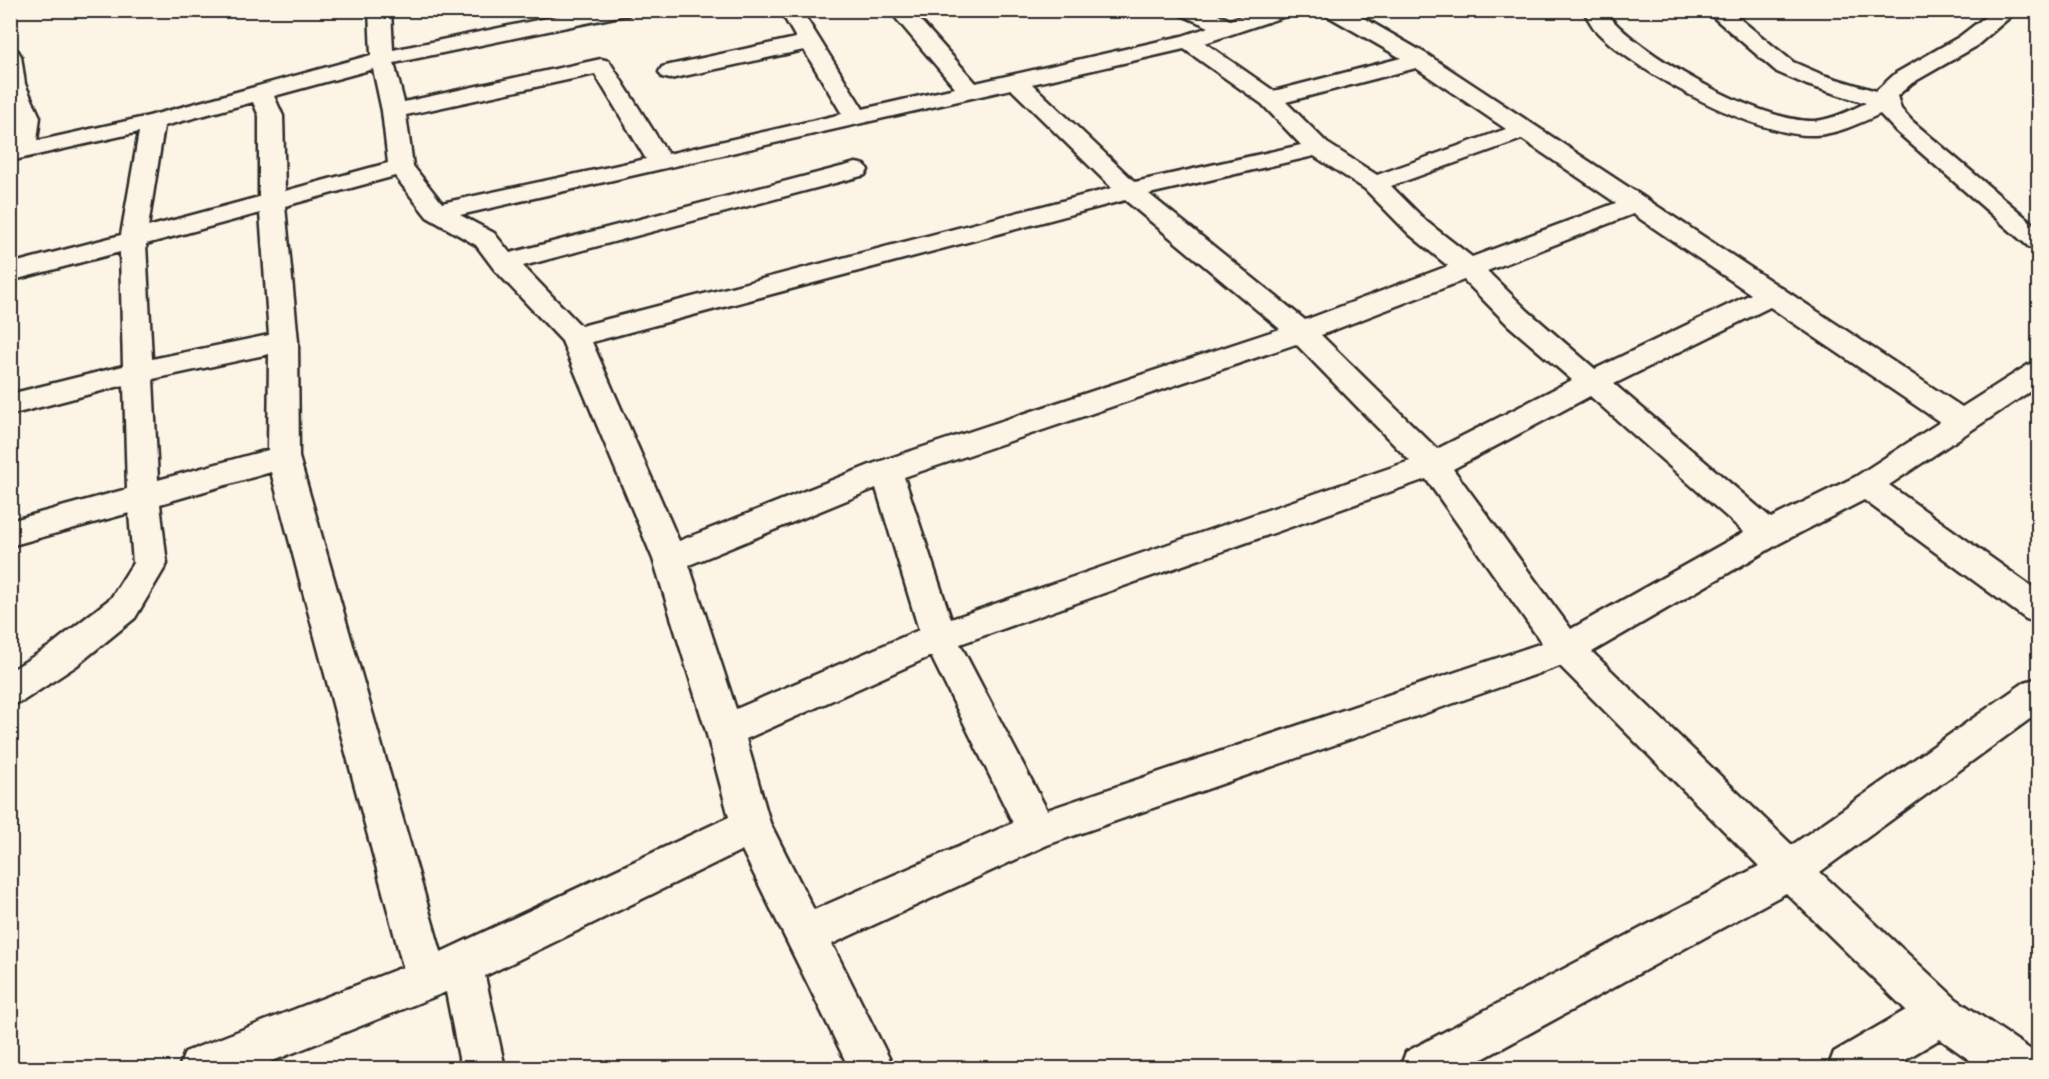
<svg xmlns="http://www.w3.org/2000/svg" width="2049" height="1079" viewBox="0 0 2049 1079" font-family="Sriracha,sans-serif">
	<rect width="100%" height="100%" fill="#fcf5e5"/>
	<filter id="ink" filterUnits="userSpaceOnUse"><feTurbulence type="fractalNoise" baseFrequency=".0167" numOctaves="2"/><feDisplacementMap in="SourceGraphic" scale="12" xChannelSelector="R" yChannelSelector="G"/><feConvolveMatrix kernelMatrix="1 2 1 2 8 2 1 2 1" color-interpolation-filters="sRGB"/></filter>
	<g filter="url(#ink)">
		<g fill="none" stroke-linecap="round" stroke-linejoin="round">
			<defs>
				<path id="street" d="M 369,10 L 391,10 L 393,50 L 586,10 L 630,10 L 628,15 L 620,16 L 394,63 L 404,102 L 601,59 L 609,61 L 668,154 L 842,114 L 804,50 L 670,79 L 662,77 L 659,72 L 662,67 L 670,65 L 796,38 L 780,10 L 801,10 L 863,109 L 955,88 L 889,10 L 911,10 L 976,83 L 1182,36 L 1209,27 L 1181,15 L 1179,10 L 1208,10 L 1230,20 L 1258,10 L 1291,10 L 1289,15 L 1205,43 L 1274,91 L 1401,58 L 1326,15 L 1324,10 L 1350,10 L 1428,55 L 1962,407 L 2028,365 L 2038,362 L 2038,386 L 1889,485 L 2038,591 L 2038,623 L 2026,619 L 1864,500 L 1780,543 L 1592,652 L 1792,845 L 2025,682 L 2038,678 L 2038,713 L 1820,872 L 1956,999 L 2034,1052 L 2038,1068 L 1981,1068 L 1940,1039 L 1891,1068 L 1828,1068 L 1834,1052 L 1906,1010 L 1786,893 L 1466,1068 L 1400,1068 L 1406,1052 L 1759,866 L 1560,666 L 1047,845 L 832,944 L 894,1068 L 849,1068 L 742,850 L 485,976 L 505,1068 L 461,1068 L 446,992 L 255,1068 L 179,1068 L 185,1052 L 403,967 L 271,472 L 160,504 L 167,564 L 135,618 L 76,666 L 23,701 L 10,705 L 10,671 L 50,646 L 111,598 L 133,563 L 129,513 L 10,546 L 10,521 L 127,489 L 124,385 L 10,415 L 10,394 L 123,366 L 120,252 L 10,281 L 10,264 L 121,235 L 139,132 L 10,161 L 10,147 L 16,117 L 10,104 L 10,49 L 18,51 L 21,56 L 25,84 L 40,117 L 37,141 L 149,116 L 371,55 ZM 1184,49 L 1262,104 L 1301,145 L 1135,182 L 1032,84 ZM 1416,68 L 1506,129 L 1377,175 L 1327,143 L 1286,102 ZM 373,69 L 382,111 L 388,163 L 285,191 L 283,116 L 274,96 ZM 595,74 L 646,159 L 442,203 L 413,166 L 406,115 ZM 1011,89 L 1112,188 L 581,326 L 523,266 L 865,175 L 868,170 L 865,165 L 856,163 L 510,253 L 494,233 L 460,215 ZM 253,102 L 259,116 L 259,197 L 148,227 L 164,126 ZM 1522,139 L 1616,203 L 1472,257 L 1427,222 L 1391,186 ZM 1314,156 L 1365,189 L 1409,234 L 1448,266 L 1305,320 L 1149,194 ZM 395,176 L 427,217 L 476,245 L 494,269 L 562,341 L 653,559 L 706,731 L 729,817 L 441,952 L 299,457 L 298,341 L 285,206 ZM 1125,200 L 1280,329 L 875,463 L 679,541 L 592,342 ZM 260,213 L 269,335 L 152,359 L 146,244 ZM 1633,214 L 1751,294 L 1595,369 L 1528,311 L 1487,271 ZM 1464,280 L 1508,325 L 1572,380 L 1437,449 L 1321,335 ZM 1770,307 L 1940,422 L 1855,477 L 1771,518 L 1614,384 ZM 1296,344 L 1410,461 L 951,619 L 904,477 ZM 269,354 L 268,450 L 158,480 L 153,379 ZM 1590,396 L 1744,532 L 1571,629 L 1453,469 ZM 1426,479 L 1542,643 L 1047,810 L 960,644 ZM 876,488 L 919,630 L 736,709 L 689,565 ZM 931,656 L 1013,823 L 814,910 L 770,823 L 746,739 Z
					M 1583,10 L 1604,10 C 1634,53 1761,123 1814,121 C 1832,120 1850,110 1866,103 L 1807,85 L 1777,72 L 1705,10 L 1729,10 L 1793,62 L 1823,75 L 1876,91 L 1896,73 L 1959,37 L 1994,10 L 2018,10 L 1975,47 L 1912,83 L 1897,96 L 1901,109 L 1912,121 L 2038,228 L 2038,249 L 2029,247 L 1896,131 L 1880,114 C 1860,123 1838,134 1815,135 C 1758,138 1638,73 1598,33 C 1592,27 1588,18 1583,10 Z"/>
			</defs>
			<use href="#street" stroke="#2b2b2b" stroke-width="5"/>
			<use href="#street" fill="#fcf5e5" fill-rule="evenodd"/>
		</g>
	</g>
	<rect width="2049" height="1079" fill="none" stroke="#fcf5e5" stroke-width="36"/>
	<rect x="18" y="18" width="2013" height="1043" fill="none" stroke="#2b2b2b" stroke-width="2" filter="url(#ink)"/>
</svg>
